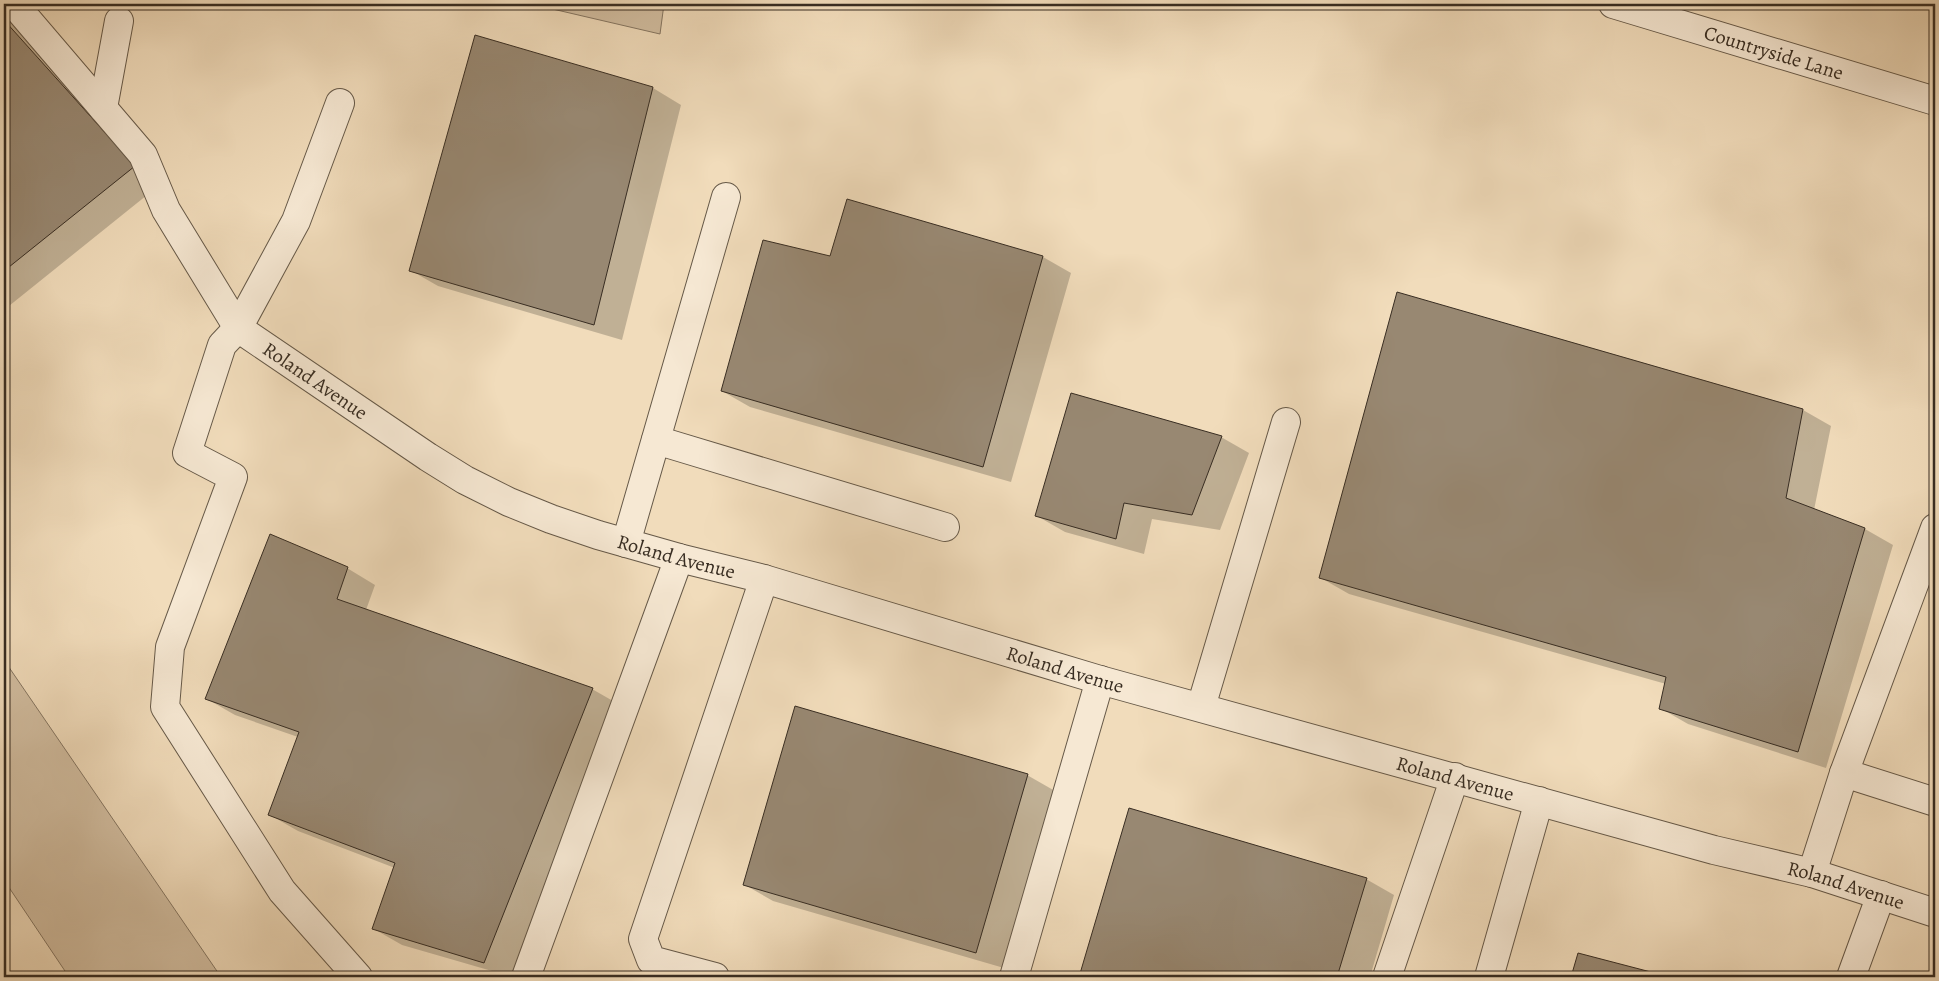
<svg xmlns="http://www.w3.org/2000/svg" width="1939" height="981" viewBox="0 0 1939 981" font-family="Alegreya,serif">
	<rect width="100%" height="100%" fill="#f1dcbb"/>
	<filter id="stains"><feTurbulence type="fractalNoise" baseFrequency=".004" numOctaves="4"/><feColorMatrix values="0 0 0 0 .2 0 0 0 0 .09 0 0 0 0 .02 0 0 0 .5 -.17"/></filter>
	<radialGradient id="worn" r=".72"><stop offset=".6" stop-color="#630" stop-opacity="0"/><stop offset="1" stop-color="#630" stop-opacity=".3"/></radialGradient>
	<path fill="#d2bea1" stroke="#857662" d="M 531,4 L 664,4 L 660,34 Z
		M 4,660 L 221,977 L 69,977 L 4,880 Z"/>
	<path fill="#0003" d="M 4,6 L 162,183 L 4,310 Z
		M 653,88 L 681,105 L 622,340 L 438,286 L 410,270 Z
		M 848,201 L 1043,257 L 1071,273 L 1011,482 L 750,407 L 722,391 L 831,257 Z
		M 1803,410 L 1831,426 L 1814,510 L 1865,529 L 1893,545 L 1826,768 L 1688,724 L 1660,708 L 1666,684 L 1349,594 L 1321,578 Z
		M 1221,437 L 1249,453 L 1220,530 L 1152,519 L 1144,554 L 1065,532 L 1037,516 Z
		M 347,568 L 375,585 L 366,610 L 592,689 L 620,705 L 513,977 L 402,945 L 374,929 L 395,868 L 298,831 L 270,815 L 298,737 L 235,715 L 207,699 Z
		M 1027,775 L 1055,791 L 1004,968 L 773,901 L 745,885 Z
		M 1129,809 L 1366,879 L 1394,895 L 1370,977 L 1081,977 Z
		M 1579,954 L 1665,977 L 1572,977 Z"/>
	<path fill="#988872" stroke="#382d22" d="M 4,20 L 135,166 L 4,271 Z
		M 475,35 L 653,87 L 594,325 L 409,271 Z
		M 847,199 L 1043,256 L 983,467 L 721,391 L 763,240 L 830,256 Z
		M 1397,292 L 1803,409 L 1786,498 L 1865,528 L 1798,752 L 1659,709 L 1666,677 L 1319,578 Z
		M 1071,393 L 1222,436 L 1192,515 L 1124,503 L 1116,539 L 1035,516 Z
		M 270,534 L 348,567 L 337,599 L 593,688 L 484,963 L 372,929 L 395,863 L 268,815 L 299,732 L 205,699 Z
		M 795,706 L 1028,774 L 976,953 L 743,885 Z
		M 1129,808 L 1367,878 L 1337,977 L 1079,977 Z
		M 1578,953 L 1670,977 L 1571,977 Z"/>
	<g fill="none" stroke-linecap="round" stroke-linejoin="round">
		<defs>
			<g id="minor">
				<path id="s1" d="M 14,4 L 143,155 L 166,210 L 238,328 L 428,457 L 465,480 L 509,502 L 551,519 L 598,535 L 679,558 L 764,579 L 1100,680 L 1714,850 L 1812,873 L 1935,913"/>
				<path id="s2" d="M 1613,4 L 1935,101"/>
				<path d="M 340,103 L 296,221 L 238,328 L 222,345 L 187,453 L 233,477 L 170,647 L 165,707 L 282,891 L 358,977"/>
				<path d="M 103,108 L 119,21"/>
				<path d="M 656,440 L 945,527"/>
				<path d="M 626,543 L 726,197"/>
				<path d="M 1201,707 L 1286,422"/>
				<path d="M 1844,773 L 1935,802"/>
				<path d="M 1812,873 L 1844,773 L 1935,528"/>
				<path d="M 526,977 L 679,558"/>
				<path d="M 715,977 L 651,960 L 643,939 L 764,579"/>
				<path d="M 1014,977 L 1100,680"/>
				<path d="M 1387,977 L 1455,777"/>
				<path d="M 1489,977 L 1539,801"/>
				<path d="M 1851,977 L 1881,895"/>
			</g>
		</defs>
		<use href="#minor" stroke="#665948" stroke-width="30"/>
		<use href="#minor" stroke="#f6e8d3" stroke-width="28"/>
	</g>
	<g text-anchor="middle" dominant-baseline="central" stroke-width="4.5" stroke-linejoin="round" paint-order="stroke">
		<g font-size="20" fill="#382d22" stroke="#f6e8d3">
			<text stroke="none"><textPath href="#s2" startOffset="168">Countryside Lane</textPath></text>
			<text stroke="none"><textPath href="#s1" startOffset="490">Roland Avenue</textPath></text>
			<text stroke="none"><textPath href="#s1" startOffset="895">Roland Avenue</textPath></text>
			<text stroke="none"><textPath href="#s1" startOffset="1300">Roland Avenue</textPath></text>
			<text stroke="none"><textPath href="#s1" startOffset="1705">Roland Avenue</textPath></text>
			<text stroke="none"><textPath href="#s1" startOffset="2110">Roland Avenue</textPath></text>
		</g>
	</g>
	<rect width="1939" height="981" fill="none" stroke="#f1dcbb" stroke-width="20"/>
	<rect x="5" y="5" width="1929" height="971" fill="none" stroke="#382d22" stroke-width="2.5"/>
	<rect x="10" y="10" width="1919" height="961" fill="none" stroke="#382d22"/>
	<rect width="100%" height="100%" filter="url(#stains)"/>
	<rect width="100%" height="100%" fill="url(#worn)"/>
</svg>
